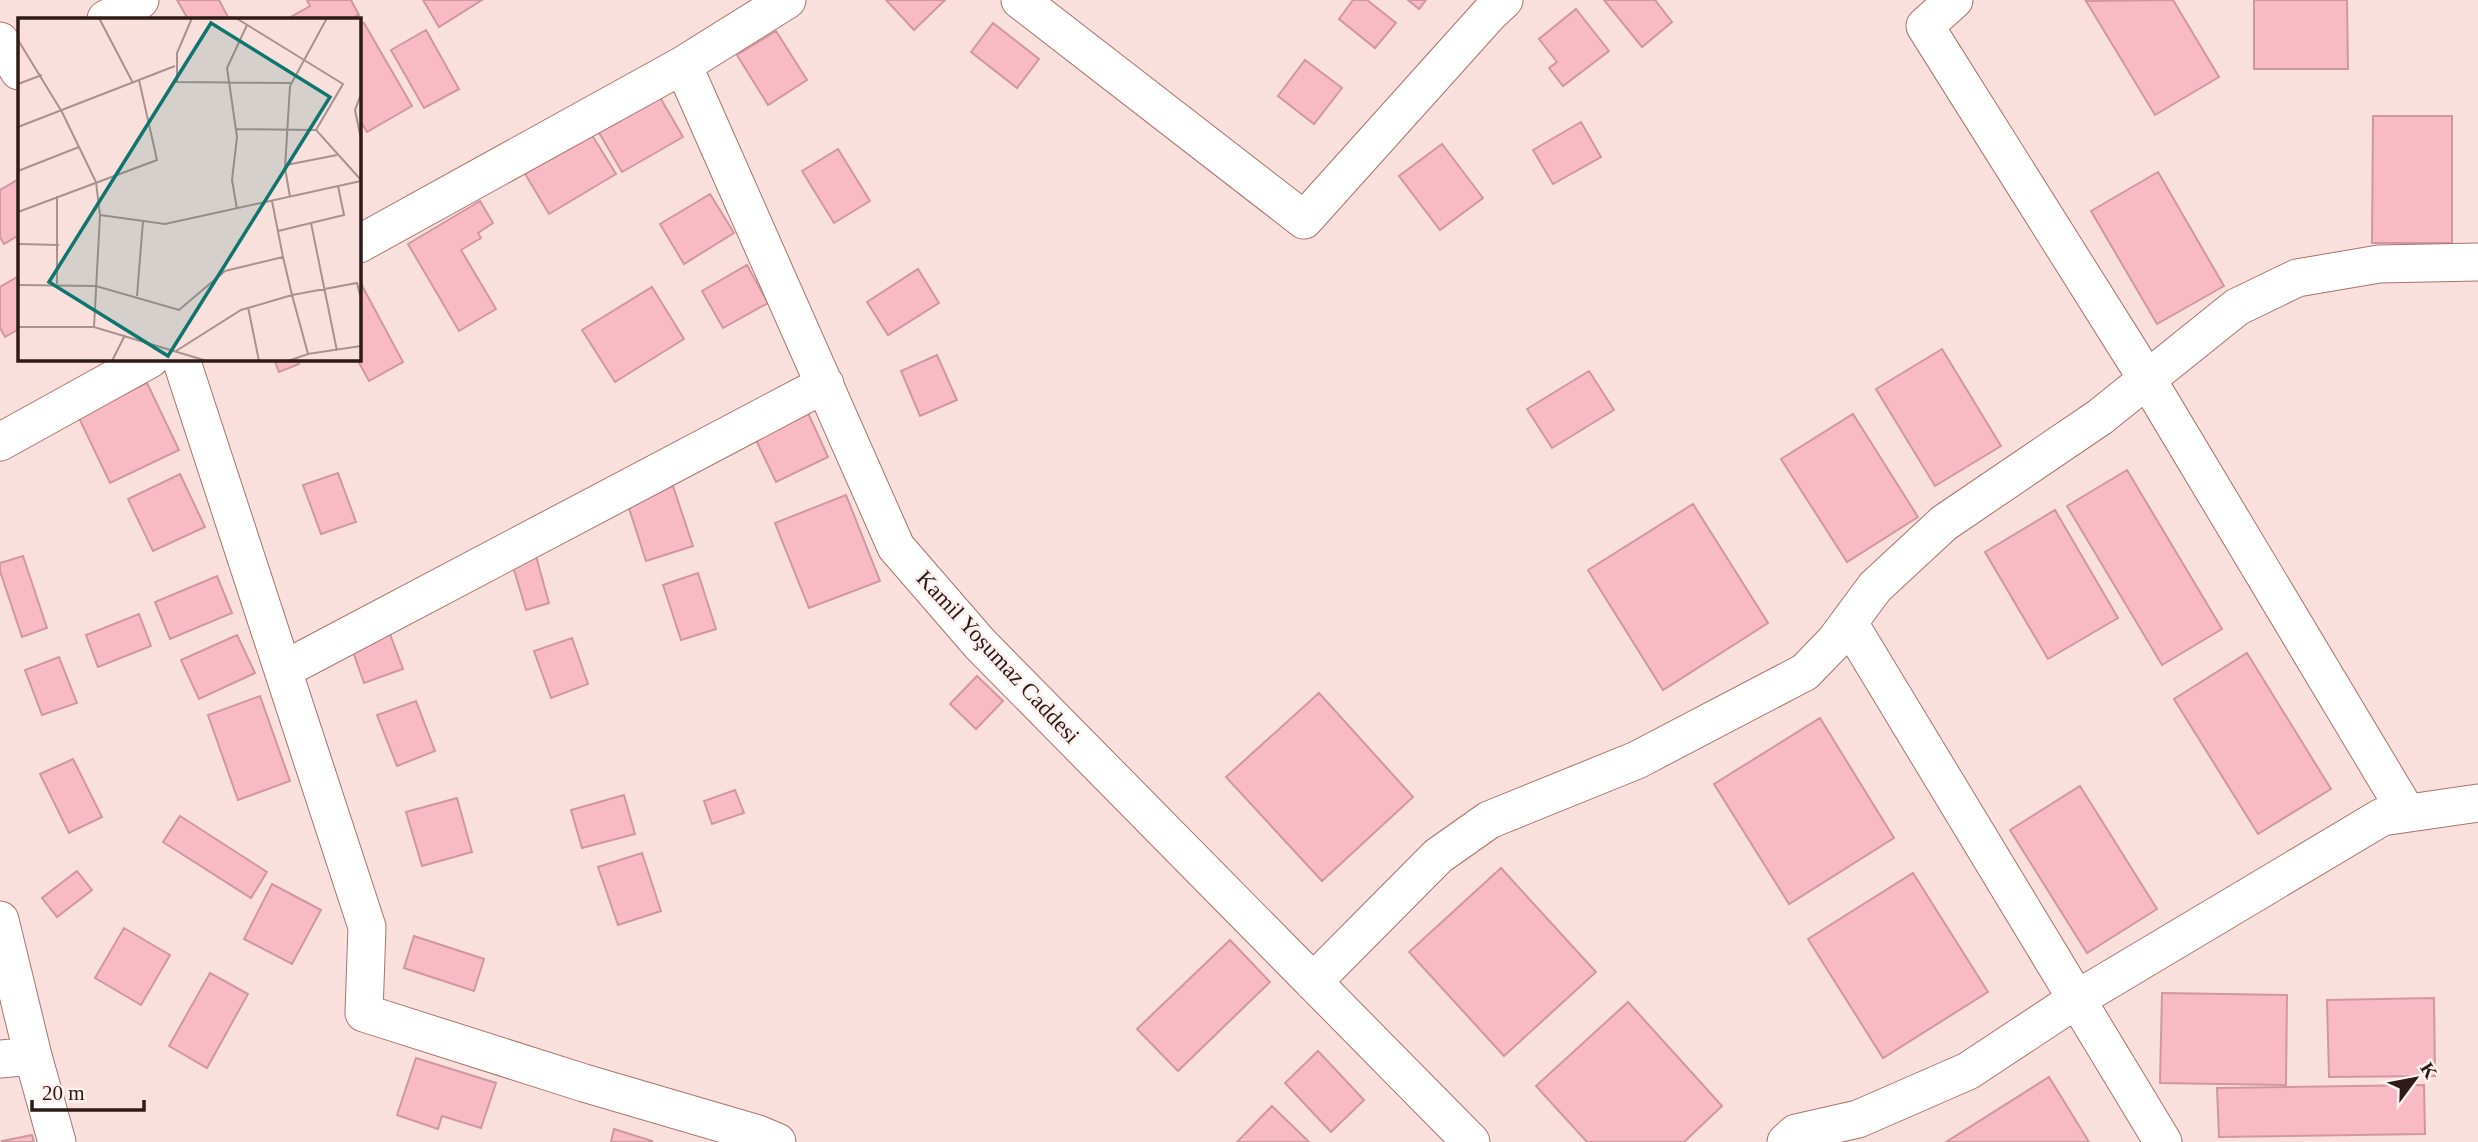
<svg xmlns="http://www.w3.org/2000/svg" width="2478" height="1142" viewBox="0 0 2478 1142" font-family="Georgia,serif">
	<rect width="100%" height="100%" fill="#fae0dd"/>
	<path fill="#f8bbc6" stroke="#d197a1" stroke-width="2" d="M 177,0 L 219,0 L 229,19 L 188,19 Z
		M 307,0 L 351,0 L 359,15 L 350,19 L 287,19 L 310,6 Z
		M 423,0 L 482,0 L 439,27 Z
		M 886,0 L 945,0 L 914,30 Z
		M 1353,0 L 1367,0 L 1396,23 L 1375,48 L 1339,19 Z
		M 1408,0 L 1426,0 L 1419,9 Z
		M 1604,0 L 1655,0 L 1672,22 L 1642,47 Z
		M 2173,0 L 2219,77 L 2155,115 L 2086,1 Z
		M 2254,0 L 2347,0 L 2348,69 L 2254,69 Z
		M 1576,9 L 1609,51 L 1563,86 L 1549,68 L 1557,62 L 1539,39 Z
		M 364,23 L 412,106 L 367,132 L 359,119 L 359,25 Z
		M 993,23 L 1039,59 L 1017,88 L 971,52 Z
		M 426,30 L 459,89 L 424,108 L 391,50 Z
		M 776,31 L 807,80 L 768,105 L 737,55 Z
		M 1305,60 L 1342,88 L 1314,124 L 1278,96 Z
		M 658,94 L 683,137 L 622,172 L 597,129 Z
		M 2373,116 L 2452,116 L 2452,243 L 2372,243 Z
		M 1581,122 L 1601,157 L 1553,184 L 1533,150 Z
		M 590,132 L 616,174 L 549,214 L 524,172 Z
		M 1442,144 L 1483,198 L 1440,230 L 1399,176 Z
		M 838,149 L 870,201 L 834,223 L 802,171 Z
		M 2158,172 L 2224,286 L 2157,324 L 2091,211 Z
		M 19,179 L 19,235 L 4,244 L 0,237 L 0,190 Z
		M 710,194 L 734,233 L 684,264 L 660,224 Z
		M 480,201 L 493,223 L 478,233 L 481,238 L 461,250 L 496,309 L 459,331 L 408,244 Z
		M 747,265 L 768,303 L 723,328 L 702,291 Z
		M 918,269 L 939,303 L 888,335 L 867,302 Z
		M 19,276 L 19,329 L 5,337 L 0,328 L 0,287 Z
		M 359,280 L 403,362 L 369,381 L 357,359 L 359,359 Z
		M 652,287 L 684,339 L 615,382 L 582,330 Z
		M 1942,349 L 2001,446 L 1935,486 L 1876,389 Z
		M 937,355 L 957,400 L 920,416 L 901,371 Z
		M 274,359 L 297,359 L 299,364 L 279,372 Z
		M 1589,371 L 1614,410 L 1552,448 L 1527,409 Z
		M 147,383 L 179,450 L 110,483 L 78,416 Z
		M 808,413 L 828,457 L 776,482 L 755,438 Z
		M 1853,414 L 1918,517 L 1847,562 L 1781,459 Z
		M 2127,470 L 2222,629 L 2162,665 L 2067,506 Z
		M 338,473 L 356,522 L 321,534 L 303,485 Z
		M 180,474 L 205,527 L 153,551 L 128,499 Z
		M 673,486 L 693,546 L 646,561 L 627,502 Z
		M 846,495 L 880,581 L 809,608 L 775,523 Z
		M 1693,504 L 1768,623 L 1663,690 L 1588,570 Z
		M 2055,510 L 2118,618 L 2048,659 L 1985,552 Z
		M 23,556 L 47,628 L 22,637 L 0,571 L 0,563 Z
		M 536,556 L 549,603 L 526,610 L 512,563 Z
		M 698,573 L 716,629 L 681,640 L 663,585 Z
		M 217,576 L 232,613 L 170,639 L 155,602 Z
		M 139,614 L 151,646 L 98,667 L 86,635 Z
		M 387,626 L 403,669 L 364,683 L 349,640 Z
		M 237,635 L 255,673 L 199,699 L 181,660 Z
		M 572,638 L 588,684 L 551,698 L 534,651 Z
		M 2247,653 L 2331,789 L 2258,834 L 2174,699 Z
		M 59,657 L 77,703 L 42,715 L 25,670 Z
		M 977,676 L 1003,701 L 976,729 L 950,704 Z
		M 1319,693 L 1413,797 L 1322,881 L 1226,777 Z
		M 260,696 L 290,781 L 238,800 L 208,715 Z
		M 416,701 L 435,751 L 397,766 L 377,715 Z
		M 1820,718 L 1894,838 L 1789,904 L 1714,784 Z
		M 73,759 L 102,817 L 69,833 L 40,774 Z
		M 2080,786 L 2157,909 L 2087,953 L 2010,830 Z
		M 735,790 L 744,813 L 712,824 L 704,801 Z
		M 624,795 L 635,834 L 582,848 L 571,810 Z
		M 457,798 L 472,852 L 422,866 L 406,812 Z
		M 180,816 L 267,872 L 251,898 L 163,842 Z
		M 642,853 L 661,911 L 618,925 L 598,867 Z
		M 1501,868 L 1596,972 L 1504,1056 L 1409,952 Z
		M 77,871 L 92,890 L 57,917 L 42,898 Z
		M 1913,873 L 1988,992 L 1883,1058 L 1808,939 Z
		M 272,884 L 321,910 L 292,964 L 244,939 Z
		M 124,928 L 170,955 L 141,1005 L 95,978 Z
		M 414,936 L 484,959 L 474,991 L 404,968 Z
		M 1230,940 L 1270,982 L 1178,1071 L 1137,1029 Z
		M 210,973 L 248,994 L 207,1068 L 169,1046 Z
		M 2162,993 L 2287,995 L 2286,1085 L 2160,1083 Z
		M 2434,998 L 2435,1076 L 2329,1077 L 2327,1000 Z
		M 1628,1002 L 1722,1106 L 1684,1142 L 1587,1142 L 1536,1086 Z
		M 1318,1051 L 1364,1100 L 1331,1132 L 1285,1083 Z
		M 416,1058 L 496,1083 L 481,1128 L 442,1116 L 438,1129 L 397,1115 Z
		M 2049,1077 L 2089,1142 L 1946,1142 Z
		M 2424,1085 L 2425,1134 L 2219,1137 L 2217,1088 Z
		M 1272,1106 L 1309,1142 L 1237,1142 Z
		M 614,1129 L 652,1141 L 652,1142 L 611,1142 Z
		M 32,1135 L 34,1142 L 3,1142 L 2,1141 Z"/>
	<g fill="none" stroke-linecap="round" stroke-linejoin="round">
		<defs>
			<path id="minor" d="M 1020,0 L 1304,220 L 1490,13 L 1504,0
				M 1954,0 L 1925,26 L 2147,379 L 2407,813
				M 106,19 L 140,0
				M 0,41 L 19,71
				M 683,65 L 896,547 L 980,644 L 1471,1142
				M 359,244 L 683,65 L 787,0
				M 181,359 L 367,927 L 364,1013 L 584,1083 L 758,1134 L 777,1142
				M 0,442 L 150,359
				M 1849,623 L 2163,1142
				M 283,670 L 825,384
				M 0,920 L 33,1056 L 57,1142
				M 1313,982 L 1438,856 L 1489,820 L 1637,760 L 1805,672 L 1835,641 L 1875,587 L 1944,523 L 2100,417 L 2237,307 L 2297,278 L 2379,264 L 2478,262
				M 0,1059 L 33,1056
				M 1786,1142 L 1796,1133 L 1858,1119 L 1968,1071 L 2077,999 L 2382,817 L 2478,803"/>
		</defs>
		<use href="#minor" stroke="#aa726b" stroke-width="39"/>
		<use href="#minor" stroke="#fff" stroke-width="37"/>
	</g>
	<g text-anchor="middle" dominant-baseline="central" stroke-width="5" stroke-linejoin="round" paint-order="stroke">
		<g font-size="23" fill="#301a17" stroke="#fef1ef">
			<text transform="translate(998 657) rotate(47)">Kamil Yoşumaz Caddesi</text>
		</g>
	</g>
	<g transform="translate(18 18)">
		<rect width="343" height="343" fill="#fae0dd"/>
		<path fill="none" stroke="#a9918e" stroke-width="2" d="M 81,0 L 115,65M 174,0 L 159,35 L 159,64 L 273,65M 218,0 L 325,66 L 298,112 L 343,162M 0,22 L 44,94 L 78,164 L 82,197 L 76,309M 0,66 L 24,57M 343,76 L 337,92 L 343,121M 0,109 L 157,48M 217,111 L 298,112M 268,147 L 319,137M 0,153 L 61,129M 39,178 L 39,266M 272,179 L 267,150 L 272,68 L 309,0M 219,191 L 214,162 L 219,119 L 209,50 L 229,7M 0,194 L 139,142 L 121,62M 82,197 L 147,206 L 343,163M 293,205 L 319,333M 260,213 L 326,197 L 320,168M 0,226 L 41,227M 0,267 L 78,268 L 161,292 L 207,253 L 265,239 L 254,183M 119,278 L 125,203M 343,281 L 339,265 L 274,277 L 290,336 L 343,328M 230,289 L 241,343M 0,309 L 76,309 L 189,343M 158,333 L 223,292 L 274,277 L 265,239M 94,343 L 107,317M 270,343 L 290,336"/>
		<path fill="#0f766e" fill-opacity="0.15" stroke="#0f766e" stroke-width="3.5" d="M 193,5 L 312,79 L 150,338 L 31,264 Z"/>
		<rect width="343" height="343" fill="none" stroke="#301a17" stroke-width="3.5"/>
	</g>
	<g transform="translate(2415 1079) rotate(58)" stroke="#fef1ef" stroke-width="5" paint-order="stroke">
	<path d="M0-5L12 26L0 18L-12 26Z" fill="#301a17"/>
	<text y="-10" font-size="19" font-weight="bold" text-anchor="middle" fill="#301a17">K</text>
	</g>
	<path d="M32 1100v10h112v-10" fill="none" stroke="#301a17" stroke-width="3.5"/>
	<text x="42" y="1100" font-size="21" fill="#301a17" stroke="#fef1ef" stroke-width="5" paint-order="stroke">20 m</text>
</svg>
